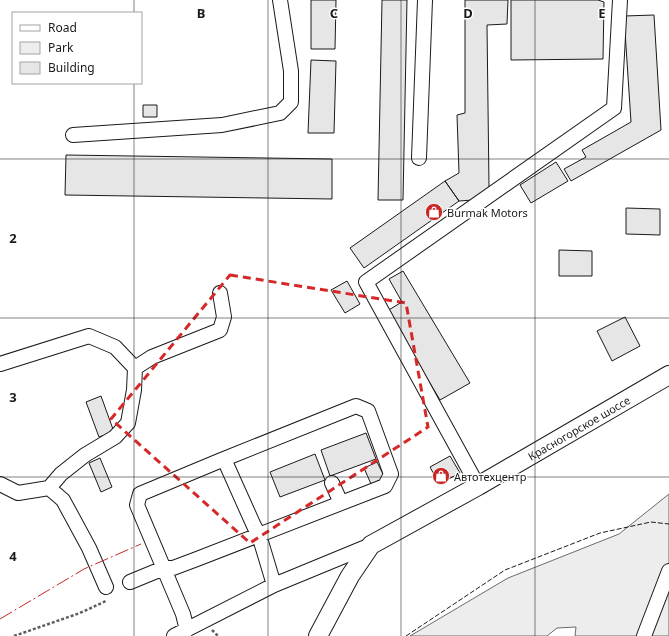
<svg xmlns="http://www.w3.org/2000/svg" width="669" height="636" viewBox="0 0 669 636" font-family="'Noto Sans',sans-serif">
	<rect width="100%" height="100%" fill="#fff"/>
	<path fill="#ededed" stroke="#6a6a6a" d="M 669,494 L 669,636 L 575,636 L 576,627 L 557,628 L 547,636 L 410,636 L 508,578 L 619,534 Z"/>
	<path fill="#e6e6e6" stroke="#1a1a1a" d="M 311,0 L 336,0 L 335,49 L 311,49 Z
		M 382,0 L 407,0 L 403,200 L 378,200 Z
		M 465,0 L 508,0 L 507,24 L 487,25 L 489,187 L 473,200 L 459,201 L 445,181 L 459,173 L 457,115 L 465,113 Z
		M 511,0 L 598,0 L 604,2 L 603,59 L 511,60 Z
		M 654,15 L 661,130 L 571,181 L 564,169 L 586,157 L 582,150 L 631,122 L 624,16 Z
		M 311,60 L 336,61 L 334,133 L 308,133 Z
		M 143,105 L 157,105 L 157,117 L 143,117 Z
		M 66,155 L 332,159 L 332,199 L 65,195 Z
		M 556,162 L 568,181 L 531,203 L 520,185 Z
		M 445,181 L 459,201 L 364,268 L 350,248 Z
		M 626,208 L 660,209 L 660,235 L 626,234 Z
		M 559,250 L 592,251 L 592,276 L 559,276 Z
		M 403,271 L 470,383 L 440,400 L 387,311 L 402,302 L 389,279 Z
		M 347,281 L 360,304 L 345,313 L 331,290 Z
		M 625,317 L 640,346 L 612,361 L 597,331 Z
		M 101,396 L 114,432 L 99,437 L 86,402 Z
		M 366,433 L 376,459 L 330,476 L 321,450 Z
		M 315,454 L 325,480 L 280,497 L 270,472 Z
		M 450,456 L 460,473 L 439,484 L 430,467 Z
		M 100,458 L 112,487 L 101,492 L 89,463 Z
		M 377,462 L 385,478 L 371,484 L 364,468 Z"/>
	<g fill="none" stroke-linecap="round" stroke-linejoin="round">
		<defs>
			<path id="minor" d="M 73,135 L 222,125 L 280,113 L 291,102 L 291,71 L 280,0
				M 419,158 L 425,0
				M 0,364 L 89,336 L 115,347 L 135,368 L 152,357 L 220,330 L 224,317 L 220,293
				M 332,483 L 341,503
				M 0,484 L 18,493 L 49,488 L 61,474 L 85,455 L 115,437 L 128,423 L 134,390 L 135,368
				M 478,486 L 366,282 L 614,108 L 620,0
				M 49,488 L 63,500 L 89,548 L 106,587
				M 130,582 L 164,568 L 173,568 L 197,559 L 385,486 L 391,474 L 368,411 L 356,406 L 224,459
				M 187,630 L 183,614 L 137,505 L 140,494 L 224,459 L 254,526 L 259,535 L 274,585
				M 174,636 L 274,585 L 371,545
				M 644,636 L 669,571"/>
			<g id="major">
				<path id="s1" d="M 318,636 L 350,576 L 371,545 L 478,486 L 669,375"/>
			</g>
		</defs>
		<use href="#minor" stroke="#1a1a1a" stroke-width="16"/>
		<use href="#major" stroke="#1a1a1a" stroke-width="20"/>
		<path stroke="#5f5f5f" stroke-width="2.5" stroke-dasharray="3 2" stroke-linecap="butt" d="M 212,630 L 218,636
			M 14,636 L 80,613 L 106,601"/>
		<use href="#minor" stroke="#fff" stroke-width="14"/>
		<use href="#major" stroke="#fff" stroke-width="18"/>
		<path stroke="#1a1a1a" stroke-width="1" stroke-dasharray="5 2" stroke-linecap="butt" d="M 406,636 L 505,570 L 600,533 L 651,522 L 669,524"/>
		<path stroke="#c62828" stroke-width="1" stroke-dasharray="14 3 2 3" stroke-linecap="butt" d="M 0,619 L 84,569 L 141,544"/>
	</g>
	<path fill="none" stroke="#d62828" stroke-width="3" stroke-dasharray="8 5" stroke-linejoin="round" d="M 230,275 L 406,303 L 428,427 L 250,543 L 111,419 Z"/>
	<path fill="none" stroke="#1a1a1a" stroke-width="1" stroke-opacity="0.55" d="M 134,0 L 134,13M 268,0 L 268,636M 401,0 L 401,636M 535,0 L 535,636M 134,83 L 134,636M 0,159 L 669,159M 0,318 L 669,318M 0,477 L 669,477"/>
	<defs>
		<symbol id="shop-disc" viewBox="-11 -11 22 22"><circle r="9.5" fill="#c62828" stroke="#fff"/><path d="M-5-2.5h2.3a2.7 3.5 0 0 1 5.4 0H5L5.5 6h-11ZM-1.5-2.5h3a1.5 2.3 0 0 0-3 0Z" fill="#fff"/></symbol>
	</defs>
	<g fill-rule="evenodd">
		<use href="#shop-disc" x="424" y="202" width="20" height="20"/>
		<use href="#shop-disc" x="431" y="466" width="20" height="20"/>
	</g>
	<g text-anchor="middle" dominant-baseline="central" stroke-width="3" stroke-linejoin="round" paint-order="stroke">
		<g font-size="11" fill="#1a1a1a" stroke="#fff" text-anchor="start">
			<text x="447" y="212">Burmak Motors</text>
			<text x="454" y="476">Автотехцентр</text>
		</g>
		<g font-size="11" fill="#1a1a1a" stroke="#fff">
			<text stroke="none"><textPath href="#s1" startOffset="344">Красногорское шоссе</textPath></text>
		</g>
	</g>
	<g font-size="13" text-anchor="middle" font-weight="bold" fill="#1a1a1a" stroke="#fff" stroke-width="3" stroke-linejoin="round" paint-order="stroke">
		<text x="201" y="18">B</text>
		<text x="334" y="18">C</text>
		<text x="468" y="18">D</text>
		<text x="602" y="18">E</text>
		<text x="13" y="243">2</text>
		<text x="13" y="402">3</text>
		<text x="13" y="561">4</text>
	</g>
	<rect x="12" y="12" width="130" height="72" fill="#ffffff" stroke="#a3a3a3"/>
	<rect x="20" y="25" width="20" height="6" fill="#ffffff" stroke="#a3a3a3"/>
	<text x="48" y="32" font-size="12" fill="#1a1a1a">Road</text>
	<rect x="20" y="42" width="20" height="12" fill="#ededed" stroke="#a3a3a3"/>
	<text x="48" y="52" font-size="12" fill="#1a1a1a">Park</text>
	<rect x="20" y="62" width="20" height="12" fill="#e6e6e6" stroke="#a3a3a3"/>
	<text x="48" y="72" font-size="12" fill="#1a1a1a">Building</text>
</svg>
